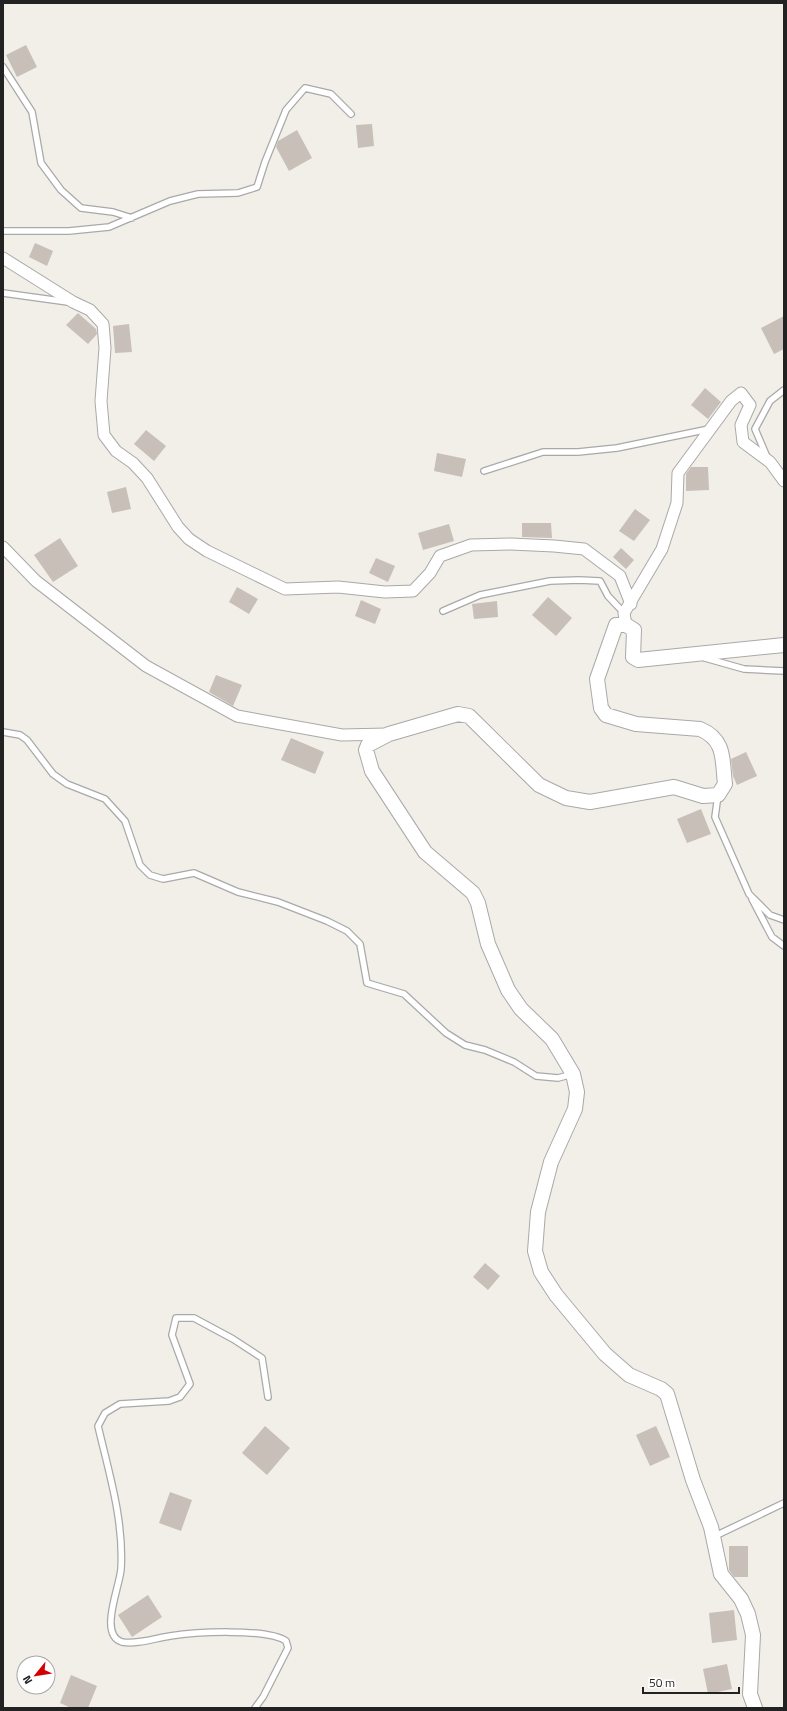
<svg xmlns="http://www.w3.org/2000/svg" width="787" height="1711" viewBox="0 0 787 1711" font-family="'Titillium Web',sans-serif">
	<rect width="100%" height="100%" fill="#f2efe9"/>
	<path fill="#c7bfb8" d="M 26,45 L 37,67 L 17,77 L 6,55 Z
		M 372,124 L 374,146 L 358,148 L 356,125 Z
		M 297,130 L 312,158 L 289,171 L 276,147 L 278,141 Z
		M 35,243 L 53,251 L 47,266 L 29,257 Z
		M 78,313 L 96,329 L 97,334 L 88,344 L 66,325 Z
		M 784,316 L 784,349 L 774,354 L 761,328 Z
		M 129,324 L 132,352 L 115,353 L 113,326 Z
		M 705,388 L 721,402 L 708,419 L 691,405 Z
		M 146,430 L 166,446 L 154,461 L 134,444 Z
		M 437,453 L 466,459 L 462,477 L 434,471 Z
		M 691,467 L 708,467 L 709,490 L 686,491 L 686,474 Z
		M 126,487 L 131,509 L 112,513 L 107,492 Z
		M 635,509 L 650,520 L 634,541 L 619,531 Z
		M 522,523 L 551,523 L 552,538 L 522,537 Z
		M 449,524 L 454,541 L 423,550 L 418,533 Z
		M 60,538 L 78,566 L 53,582 L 34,555 Z
		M 621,548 L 634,560 L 626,569 L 613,557 Z
		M 376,558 L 395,566 L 388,582 L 369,573 Z
		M 237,587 L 258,599 L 249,614 L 229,602 Z
		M 548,597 L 572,618 L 556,636 L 532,615 Z
		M 361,600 L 381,609 L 375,624 L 355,616 Z
		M 497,601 L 498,617 L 474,619 L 472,604 Z
		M 216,675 L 242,685 L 233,706 L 209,692 Z
		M 291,738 L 324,752 L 315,774 L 281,760 Z
		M 746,752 L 757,776 L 737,785 L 733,776 L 731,759 Z
		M 701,809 L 711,834 L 687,843 L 677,819 Z
		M 485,1263 L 500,1276 L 488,1290 L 473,1277 Z
		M 265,1426 L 290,1448 L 267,1475 L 242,1453 Z
		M 656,1426 L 670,1457 L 650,1466 L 636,1435 Z
		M 170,1492 L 192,1500 L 181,1531 L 159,1523 Z
		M 729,1546 L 748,1546 L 748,1577 L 734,1577 L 729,1570 Z
		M 148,1595 L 162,1617 L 132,1637 L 118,1615 Z
		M 734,1610 L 737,1640 L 712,1643 L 709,1613 Z
		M 727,1664 L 732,1689 L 708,1694 L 703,1669 Z
		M 71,1675 L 97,1686 L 88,1708 L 71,1708 L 60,1703 Z"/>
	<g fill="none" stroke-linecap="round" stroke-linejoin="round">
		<defs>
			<path id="service" d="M 3,67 L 32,112 L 41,163 L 61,190 L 81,208 L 113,212 L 132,218
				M 3,231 L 69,231 L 109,227 L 170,201 L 198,194 L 238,193 L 257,187 L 265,162 L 286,110 L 305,88 L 331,94 L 351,114
				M 3,293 L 68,302
				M 767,457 L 755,429 L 770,401 L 784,390
				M 484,471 L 543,452 L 578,452 L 617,448 L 709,429
				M 443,611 L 480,595 L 550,581 L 579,580 L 600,581 L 608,596 L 624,613
				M 705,658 L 744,669 L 784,671
				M 3,732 L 20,735 L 27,740 L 53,774 L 67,784 L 105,799 L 125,821 L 140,865 L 150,875 L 163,879 L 194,873 L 238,892 L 278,902 L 327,921 L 347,931 L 360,944 L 367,983 L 404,994 L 446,1033 L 465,1045 L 485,1050 L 514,1062 L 536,1076 L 558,1078 L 573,1074
				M 718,795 L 715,817 L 749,894 L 770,915 L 784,920
				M 752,899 L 772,937 L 784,946
				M 713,1537 L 784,1503
				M 255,1708 L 263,1697 L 288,1648 L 286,1641 C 266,1628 195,1632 170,1636 C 156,1638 136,1645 122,1642 C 98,1635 120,1586 121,1569 C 124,1521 109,1473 98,1426 L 105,1413 L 120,1404 L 169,1401 L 180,1397 L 190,1384 L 172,1335 L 176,1318 L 194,1318 L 233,1339 L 262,1358 L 268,1397"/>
			<path id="minor" d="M 3,258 L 73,302 L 90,310 L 103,324 L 105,348 L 101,401 L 104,435 L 116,451 L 133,463 L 147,478 L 178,527 L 189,539 L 207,551 L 285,589 L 338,587 L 385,592 L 413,591 L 430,573 L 440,556 L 471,545 L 511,544 L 554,546 L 584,549 L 620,576 L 631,604
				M 3,547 L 36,581 L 146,666 L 237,716 L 342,735 L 387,734
				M 626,625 L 624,613 L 662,549 L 677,503 L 678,473 L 731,401 L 741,393 L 750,405 L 741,425 L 743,442 L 770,462 L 784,481"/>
			<path id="tertiary" d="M 755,1708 L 750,1694 L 753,1635 L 748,1614 L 741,1599 L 721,1574 L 711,1527 L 693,1480 L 667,1394 L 661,1389 L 629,1375 L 605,1354 L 556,1295 L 541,1272 L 535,1251 L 538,1212 L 551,1162 L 575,1109 L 577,1092 L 573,1074 L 552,1039 L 521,1009 L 508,990 L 488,944 L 478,903 L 473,893 L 425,852 L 372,771 L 366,750 L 368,745 L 389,734 L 458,714 L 469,716 L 539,785 L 566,798 L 590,802 L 674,787 L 703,796 L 718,795 L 725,784 C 722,760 726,740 700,729 L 636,724 L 606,715 L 601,708 L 597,679 L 616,625 L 626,625 L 634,630 L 633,657 L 638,660 L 784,645"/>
		</defs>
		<use href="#service" stroke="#a9a9a9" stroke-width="8"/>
		<use href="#minor" stroke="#a9a9a9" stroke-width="13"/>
		<use href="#tertiary" stroke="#a9a9a9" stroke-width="16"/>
		<use href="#service" stroke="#fff" stroke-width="5.5"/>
		<use href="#minor" stroke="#fff" stroke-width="11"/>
		<use href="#tertiary" stroke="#fff" stroke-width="14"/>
	</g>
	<rect width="787" height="1711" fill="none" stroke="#222222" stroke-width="8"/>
	<g transform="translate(36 1675) rotate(240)"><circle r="19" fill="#ffffff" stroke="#a7a7a7"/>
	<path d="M0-3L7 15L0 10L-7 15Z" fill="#d40000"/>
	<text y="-6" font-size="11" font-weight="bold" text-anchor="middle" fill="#222222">N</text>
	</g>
	<path d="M643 1687v6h96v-6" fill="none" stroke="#222222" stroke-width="2"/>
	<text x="649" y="1687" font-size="12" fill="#222222" stroke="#ffffff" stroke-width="3" paint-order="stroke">50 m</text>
</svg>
